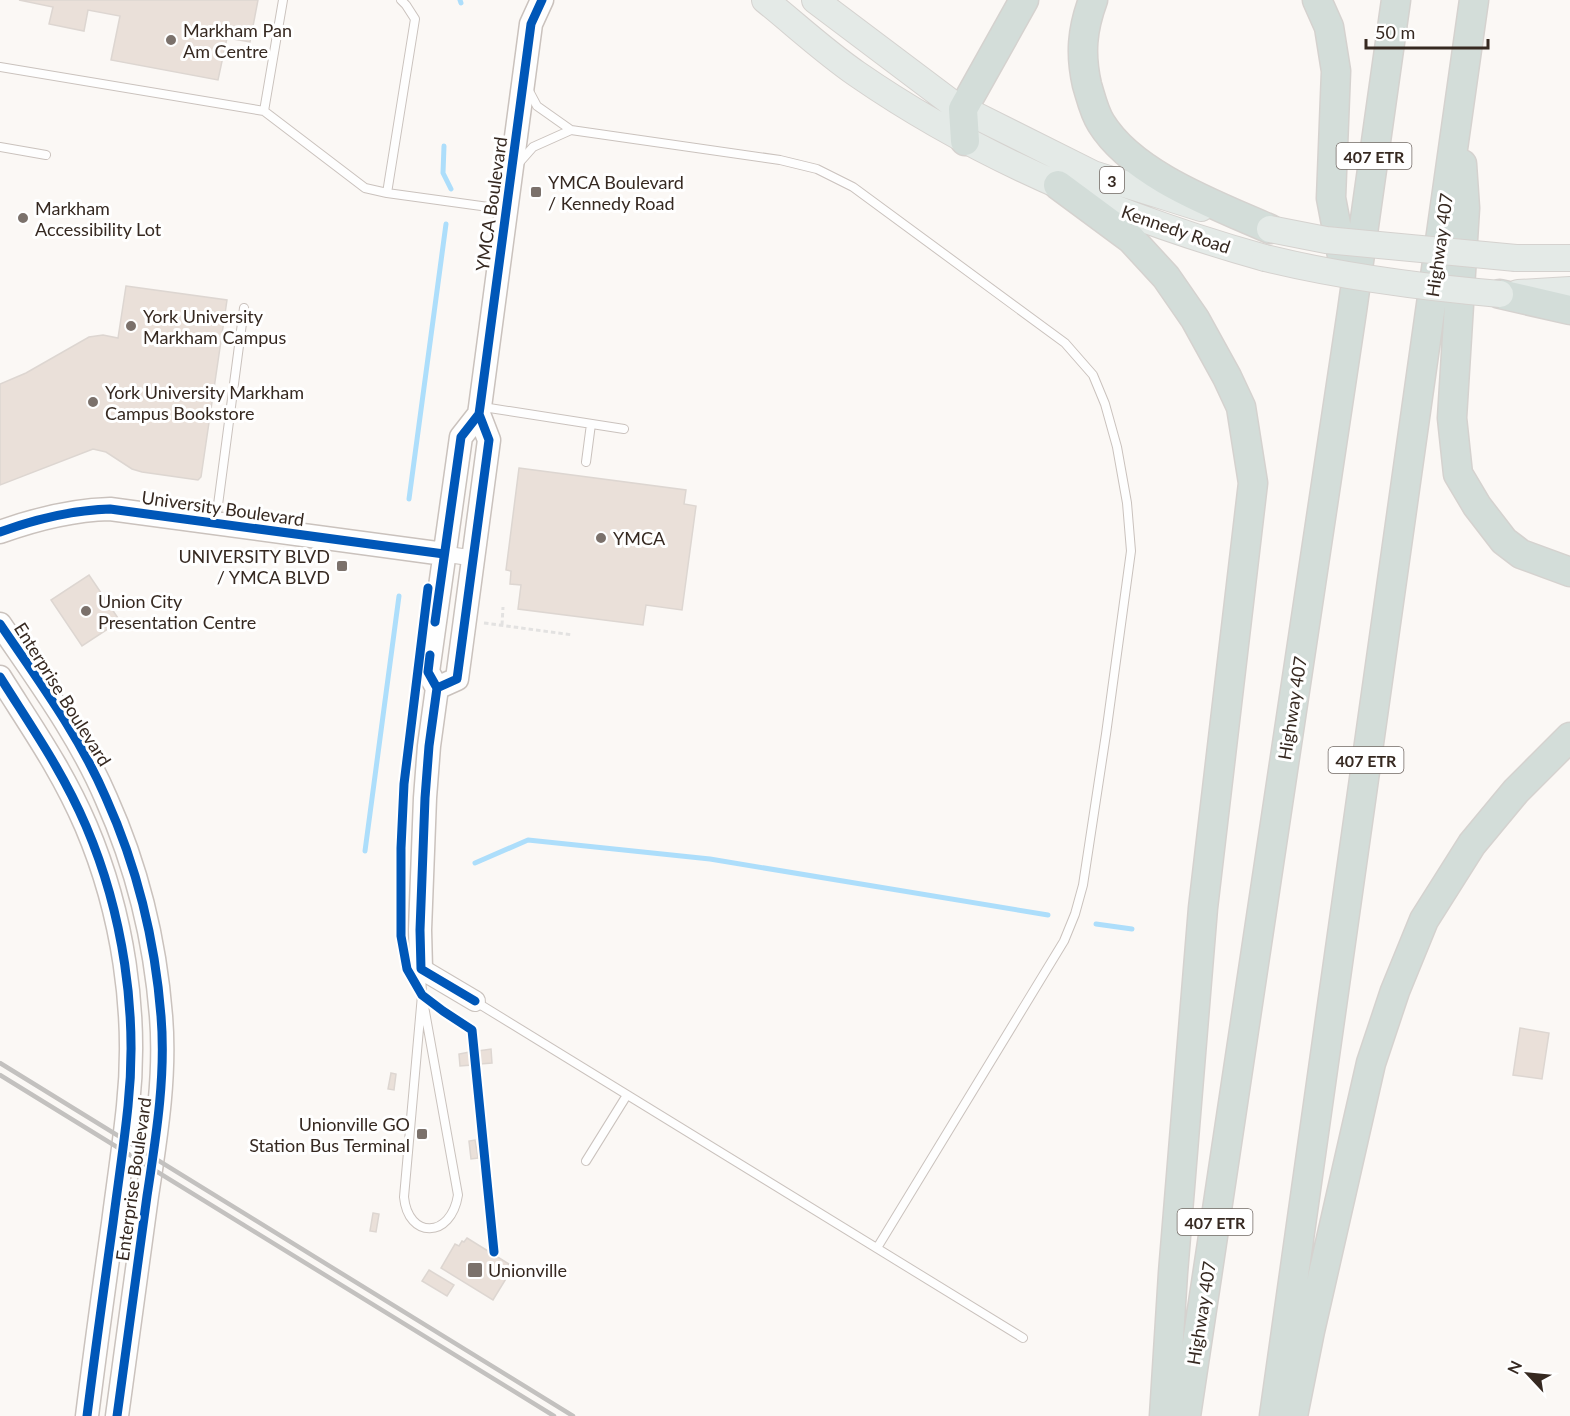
<svg xmlns="http://www.w3.org/2000/svg" width="1570" height="1416" viewBox="0 0 1570 1416" font-family="Lato,sans-serif">
	<rect width="100%" height="100%" fill="#fbf8f5"/>
	<g fill="none" stroke-linecap="round" stroke-linejoin="round">
		<path stroke="#addefb" stroke-width="5" d="M 460,0 L 461,3
			M 444,146 L 443,173 L 451,189
			M 409,499 L 446,224
			M 365,851 L 399,596
			M 475,863 L 528,840 L 710,859 L 1048,915
			M 1096,924 L 1132,929"/>
	</g>
	<path fill="#eae0d9" stroke="#ddd6d1" stroke-width="1.5" d="M 19,0 L 258,0 L 250,42 L 227,38 L 218,80 L 111,60 L 120,16 L 88,10 L 84,31 L 49,24 L 53,7 Z
		M 126,286 L 227,300 L 201,477 L 198,480 L 142,472 L 132,469 L 106,452 L 93,449 L 0,485 L 0,384 L 26,373 L 89,337 L 103,335 L 118,338 Z
		M 519,468 L 686,490 L 684,504 L 696,506 L 682,610 L 646,605 L 643,625 L 518,609 L 521,585 L 510,584 L 511,571 L 506,570 Z
		M 89,575 L 120,621 L 82,646 L 51,600 Z
		M 1520,1028 L 1549,1033 L 1542,1079 L 1513,1075 Z
		M 491,1049 L 492,1063 L 480,1064 L 478,1051 Z
		M 470,1052 L 472,1065 L 460,1066 L 459,1054 Z
		M 391,1073 L 396,1074 L 394,1090 L 388,1089 Z
		M 475,1140 L 478,1158 L 471,1159 L 469,1141 Z
		M 373,1213 L 379,1214 L 376,1232 L 370,1231 Z
		M 467,1238 L 509,1264 L 505,1269 L 508,1271 L 505,1275 L 507,1277 L 493,1300 L 441,1268 L 455,1244 L 459,1246 L 462,1241 L 464,1242 Z
		M 429,1270 L 454,1285 L 447,1296 L 422,1281 Z"/>
	<g fill="none" stroke-linecap="round" stroke-linejoin="round">
		<defs>
			<path id="service" d="M 401,0 L 406,5 L 415,19 L 387,193 L 503,209
				M 0,67 L 264,111 L 365,188 L 387,193
				M 529,91 L 537,106 L 571,130 L 780,160 L 817,169 L 853,187 L 1065,343 L 1093,375 L 1105,404 L 1117,447 L 1127,503 L 1131,551 L 1106,734 L 1083,885 L 1075,914 L 1064,941 L 877,1248
				M 264,111 L 283,0
				M 0,147 L 46,155
				M 518,164 L 533,147 L 571,130
				M 483,407 L 624,429
				M 586,462 L 591,424
				M 216,520 L 244,308
				M 421,972 L 422,995 L 404,1197 C 408,1239 451,1239 458,1195 L 422,995
				M 476,1002 L 1023,1338
				M 586,1161 L 627,1095"/>
			<path id="minor" d="M 444,554 L 473,558"/>
			<path id="tertiary" d="M 421,969 L 475,1001"/>
			<path id="secondary" d="M 0,532 C 36,519 71,510 110,509 L 444,554
				M 0,624 C 38,680 79,735 106,798 C 137,867 155,940 161,1016 C 166,1076 156,1137 147,1196 C 137,1269 127,1343 117,1416
				M 0,677 C 32,728 62,770 86,826 C 123,913 138,1013 128,1106 C 124,1145 118,1184 113,1223 C 104,1287 95,1352 87,1416
				M 437,688 L 457,679 L 489,440 L 479,414 L 480,407 L 531,24 L 542,0
				M 421,969 L 420,930 L 425,798 L 429,746 L 437,688 L 428,672 L 461,437 L 479,414"/>
			<path id="primary" d="M 765,0 C 796,25 825,52 857,74 C 980,159 1122,218 1265,258
				M 815,0 L 953,104 L 1093,174 L 1201,208
				M 1516,258 L 1570,258
				M 1518,293 L 1570,290"/>
			<path id="motorway" d="M 1093,0 C 1082,30 1080,54 1087,85 C 1091,98 1094,112 1101,123 C 1133,175 1216,205 1270,229
				M 1317,0 L 1329,27 L 1336,71 L 1331,198 L 1344,266
				M 965,141 L 963,109 L 1024,0
				M 1462,164 L 1465,208 L 1452,418 L 1458,474 L 1477,506 L 1504,541 L 1521,554 L 1570,572
				M 1058,185 L 1131,239 L 1166,277 L 1195,319 L 1227,377 L 1241,407 L 1253,483 L 1203,908 L 1173,1273 L 1164,1416
				M 1500,294 L 1570,310
				M 1186,1416 L 1352,311 L 1396,0
				M 1274,1416 L 1474,0
				M 1293,1416 L 1310,1331 L 1371,1063 L 1395,991 L 1424,920 L 1472,844 L 1516,791 L 1570,737"/>
		</defs>
		<use href="#service" stroke="#cac2bd" stroke-width="10"/>
		<use href="#minor" stroke="#cac2bd" stroke-width="17"/>
		<use href="#tertiary" stroke="#cac2bd" stroke-width="22"/>
		<use href="#secondary" stroke="#cac2bd" stroke-width="25"/>
		<use href="#primary" stroke="#d5d2cf" stroke-width="28"/>
		<use href="#motorway" stroke="#d5d2cf" stroke-width="31"/>
		<path stroke="#e3e2e1" stroke-width="3" stroke-dasharray="4.5 3" stroke-linecap="butt" d="M 484,623 L 573,635
			M 502,625 L 503,607"/>
		<use href="#service" stroke="#fefefe" stroke-width="8"/>
		<use href="#minor" stroke="#fefefe" stroke-width="15"/>
		<use href="#tertiary" stroke="#fefefe" stroke-width="20"/>
		<use href="#secondary" stroke="#fefefe" stroke-width="22"/>
		<use href="#primary" stroke="#e4eae7" stroke-width="26"/>
		<use href="#motorway" stroke="#d3ddd9" stroke-width="28"/>
		<path stroke="#c3c1bf" stroke-width="4.5" d="M 0,1063 L 573,1416
			M 0,1075 L 554,1416"/>
		<defs>
			<path id="primary-bridge" d="M 1270,229 L 1326,240 L 1516,258
				M 1265,258 C 1342,277 1420,287 1500,294"/>
		</defs>
		<use href="#primary-bridge" stroke="#d5d2cf" stroke-width="28" stroke-linecap="butt"/>
		<use href="#primary-bridge" stroke="#e4eae7" stroke-width="26"/>
		<defs>
			<path id="cycleway" d="M 0,532 C 36,519 71,510 110,509 L 444,554
				M 428,588 L 404,784 L 401,848 L 401,936 L 407,969 L 422,995 L 443,1011 L 472,1030 L 494,1252
				M 435,622 L 461,437 L 479,414
				M 0,624 C 38,680 79,735 106,798 C 137,867 155,940 161,1016 C 166,1076 156,1137 147,1196 C 137,1269 127,1343 117,1416
				M 430,655 L 428,672 L 437,688 L 429,746 L 425,798 L 420,930 L 421,969 L 475,1001
				M 0,677 C 32,728 62,770 86,826 C 123,913 138,1013 128,1106 C 124,1145 118,1184 113,1223 C 104,1287 95,1352 87,1416
				M 437,688 L 457,679 L 489,440 L 479,414 L 480,407 L 531,24 L 542,0"/>
		</defs>
		<use href="#cycleway" stroke="#fff" stroke-width="13"/>
		<use href="#cycleway" stroke="#0057b8" stroke-width="9"/>
	</g>
	<g fill="#7b716b" stroke="#fff" stroke-width="2">
		<circle cx="171" cy="40" r="6"/>
		<rect x="530" y="186" width="12" height="12" rx="3"/>
		<circle cx="23" cy="218" r="6"/>
		<circle cx="131" cy="326" r="6"/>
		<circle cx="93" cy="402" r="6"/>
		<circle cx="601" cy="538" r="6"/>
		<rect x="336" y="560" width="12" height="12" rx="3"/>
		<circle cx="86" cy="611" r="6"/>
		<rect x="416" y="1128" width="12" height="12" rx="3"/>
		<rect x="467" y="1262" width="16" height="16" rx="3"/>
	</g>
	<g text-anchor="middle" dominant-baseline="central" stroke-width="6" stroke-linejoin="round" paint-order="stroke">
		<g fill="#fff" stroke="#726964" stroke-width="1.5">
			<rect x="1336.5" y="143" width="75" height="26" rx="4.5"/>
			<rect x="1100" y="167" width="24" height="26" rx="4.5"/>
			<rect x="1328.5" y="747" width="75" height="26" rx="4.5"/>
			<rect x="1177.5" y="1209" width="75" height="26" rx="4.5"/>
		</g>
		<g font-size="16" font-weight="bold" fill="#362921">
			<text x="1374" y="156">407 ETR</text>
			<text x="1112" y="180">3</text>
			<text x="1366" y="760">407 ETR</text>
			<text x="1215" y="1222">407 ETR</text>
		</g>
		<g font-size="18" fill="#362921" stroke="#fff" text-anchor="start">
			<text x="183" y="30">Markham Pan<tspan x="183" dy="21">Am Centre</tspan></text>
			<text x="548" y="182">YMCA Boulevard<tspan x="548" dy="21">/ Kennedy Road</tspan></text>
			<text x="35" y="208">Markham<tspan x="35" dy="21">Accessibility Lot</tspan></text>
			<text x="143" y="316">York University<tspan x="143" dy="21">Markham Campus</tspan></text>
			<text x="105" y="392">York University Markham<tspan x="105" dy="21">Campus Bookstore</tspan></text>
			<text x="613" y="538">YMCA</text>
			<text x="330" y="556" text-anchor="end">UNIVERSITY BLVD<tspan x="330" dy="21">/ YMCA BLVD</tspan></text>
			<text x="98" y="601">Union City<tspan x="98" dy="21">Presentation Centre</tspan></text>
			<text x="410" y="1124" text-anchor="end">Unionville GO<tspan x="410" dy="21">Station Bus Terminal</tspan></text>
			<text x="488" y="1270">Unionville</text>
		</g>
		<g font-size="18" fill="#362921" stroke="#fff">
			<text transform="translate(491 204) rotate(-82)">YMCA Boulevard</text>
			<text transform="translate(1176 229) rotate(19)">Kennedy Road</text>
			<text transform="translate(1439 245) rotate(-82)">Highway 407</text>
			<text transform="translate(223 508) rotate(8)">University Boulevard</text>
			<text transform="translate(63 694) rotate(58)">Enterprise Boulevard</text>
			<text transform="translate(1292 708) rotate(-81)">Highway 407</text>
			<text transform="translate(133 1179) rotate(-82)">Enterprise Boulevard</text>
			<text transform="translate(1201 1313) rotate(-81)">Highway 407</text>
		</g>
	</g>
	<g transform="translate(1528 1374) rotate(296)" stroke="#ffffff" stroke-width="4.5" paint-order="stroke">
	<path d="M0-4.5L10 22L0 15L-10 22Z" fill="#362921"/>
	<text y="-9" font-size="16" font-weight="bold" text-anchor="middle" fill="#362921">N</text>
	</g>
	<path d="M1366 39v9h122v-9" fill="none" stroke="#362921" stroke-width="3"/>
	<text x="1375" y="39" font-size="18" fill="#362921" stroke="#ffffff" stroke-width="4.5" paint-order="stroke">50 m</text>
</svg>
